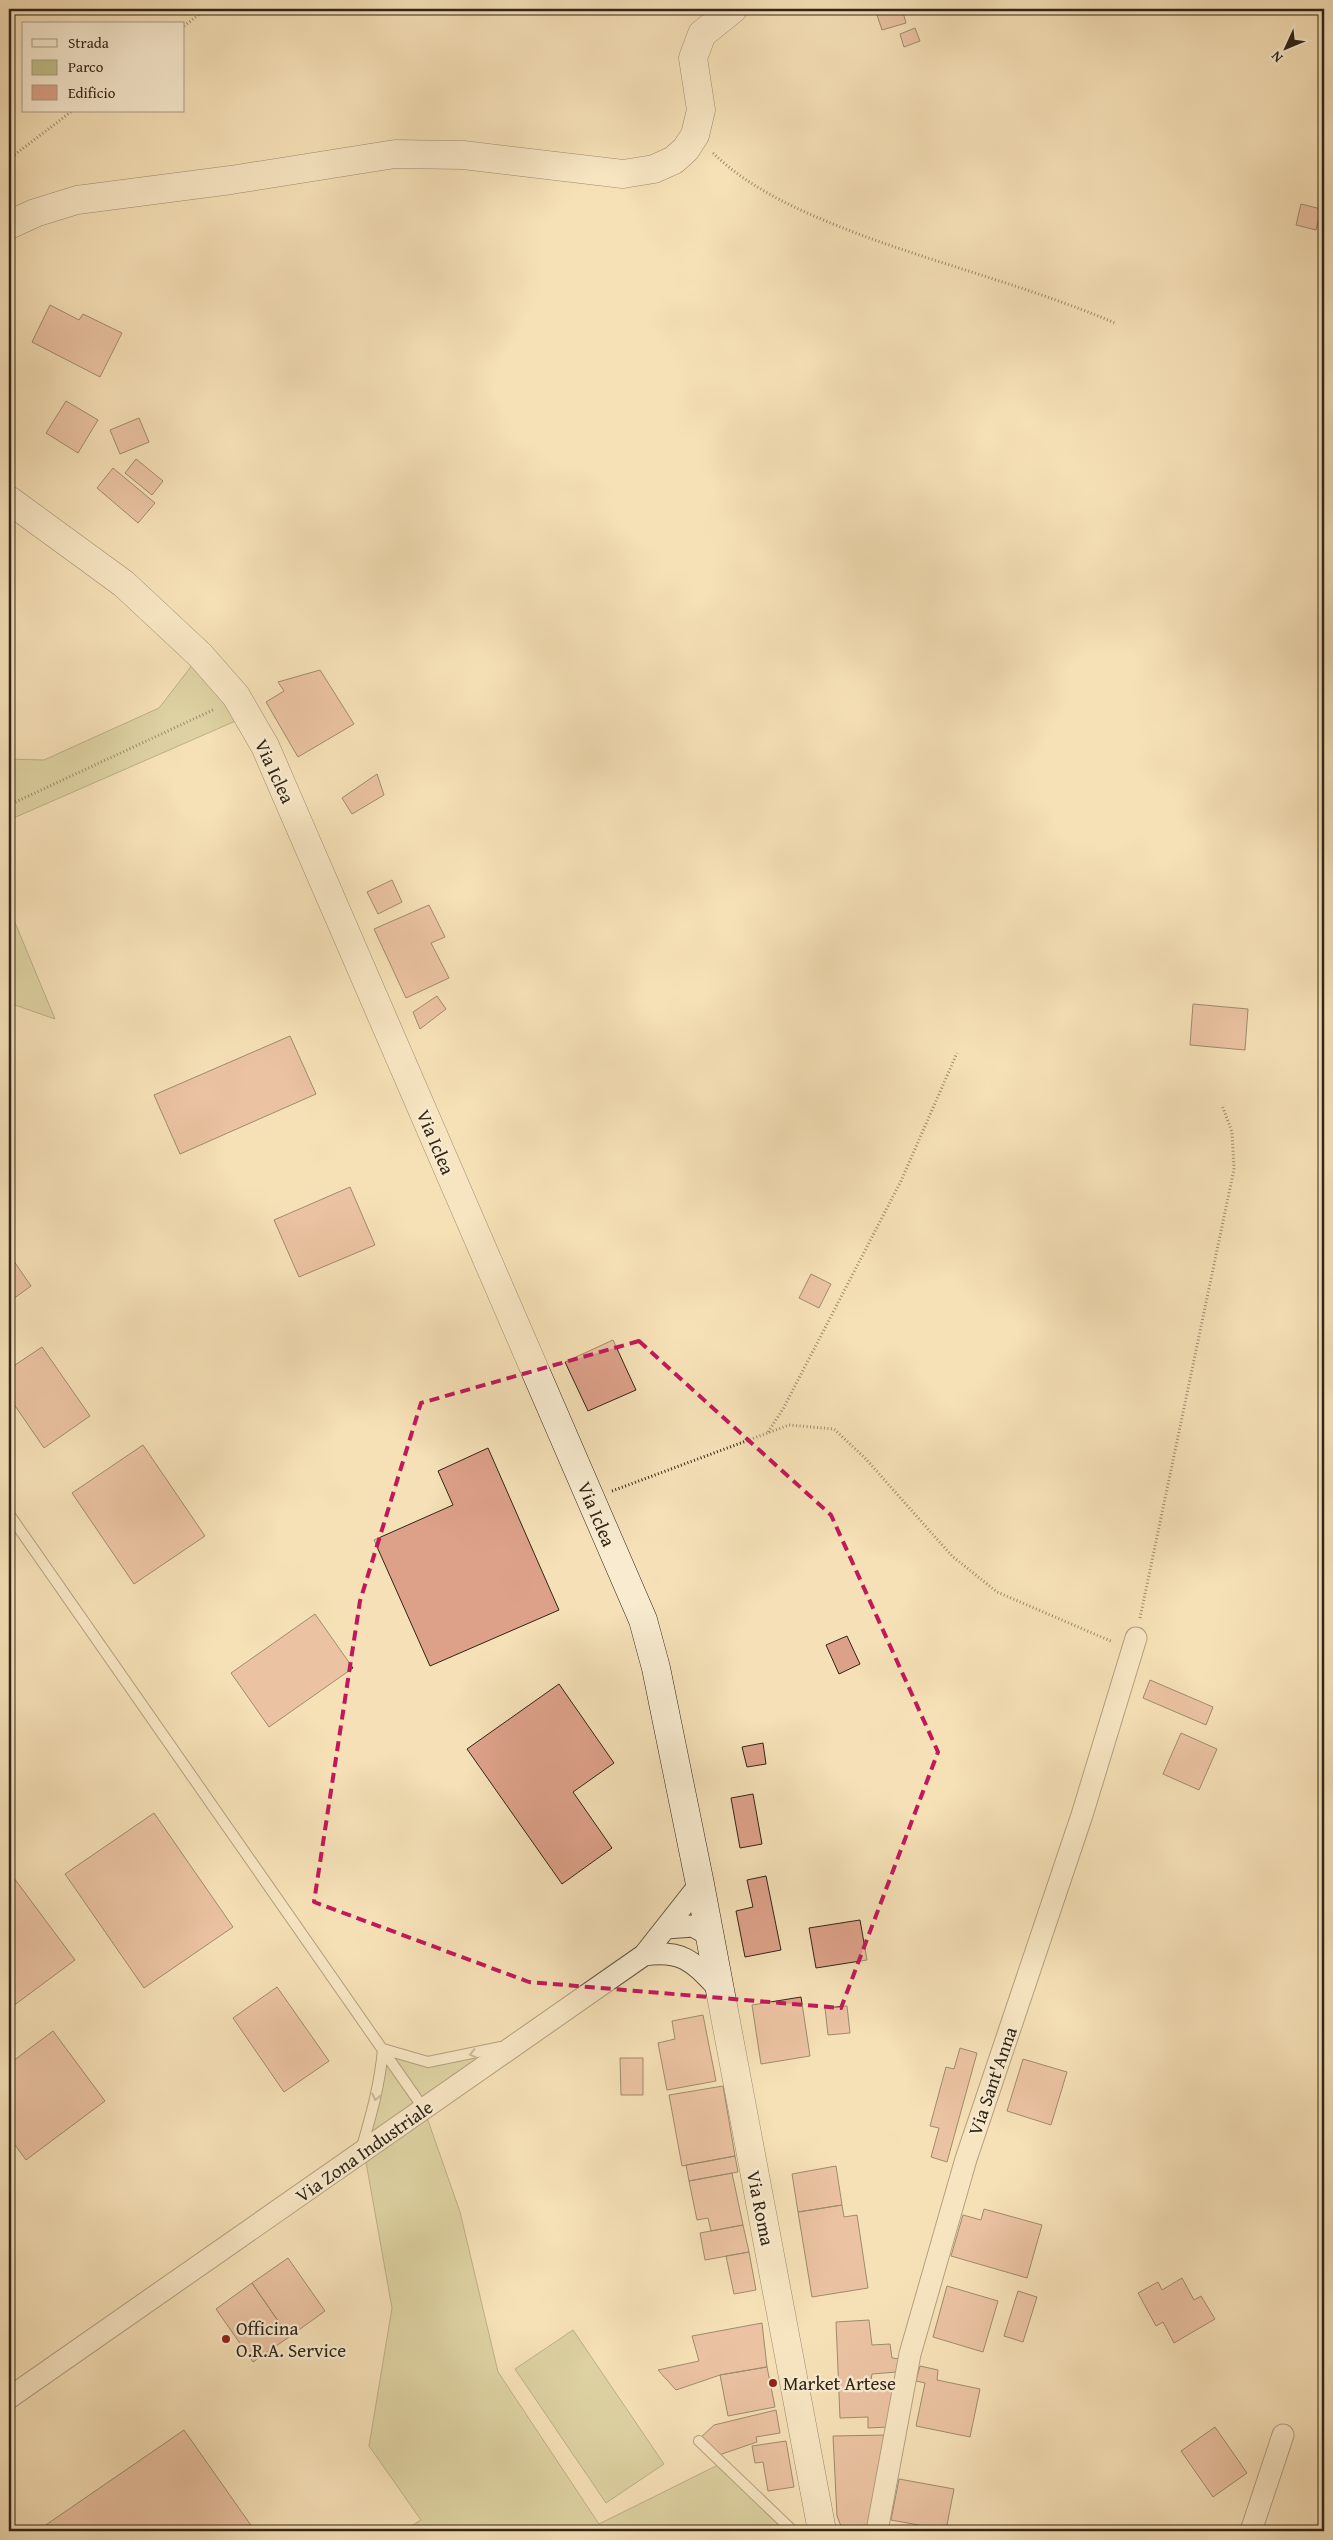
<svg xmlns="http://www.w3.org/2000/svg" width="1333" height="2540" viewBox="0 0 1333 2540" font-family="'Gentium Book Plus',serif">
	<rect width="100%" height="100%" fill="#f5e0b7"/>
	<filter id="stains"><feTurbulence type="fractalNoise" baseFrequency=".004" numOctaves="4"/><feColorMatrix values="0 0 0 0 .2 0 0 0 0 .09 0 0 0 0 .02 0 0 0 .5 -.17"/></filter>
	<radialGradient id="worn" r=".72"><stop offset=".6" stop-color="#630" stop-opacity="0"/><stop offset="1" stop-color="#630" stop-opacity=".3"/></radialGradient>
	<path fill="#c1c18a" stroke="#7a7350" d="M 200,655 L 247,716 L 9,820 L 9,759 L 44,760 L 159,708 Z
		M 9,908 L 55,1019 L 9,1003 Z
		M 520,2042 L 424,2109 L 460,2212 L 498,2372 L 599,2524 L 722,2463 L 793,2531 L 403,2531 L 421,2520 L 369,2446 L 392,2308 L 364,2151 L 383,2049 L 428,2062 Z
		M 573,2330 L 664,2464 L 606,2503 L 515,2369 Z"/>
	<path fill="#dda189" stroke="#322517" d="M 875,9 L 902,9 L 906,23 L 882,30 Z
		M 915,28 L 920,41 L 904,47 L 900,34 Z
		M 1301,204 L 1321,209 L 1316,230 L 1296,225 Z
		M 50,305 L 79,320 L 83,314 L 122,333 L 100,377 L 32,342 Z
		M 66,401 L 98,420 L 78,453 L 46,433 Z
		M 139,418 L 149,442 L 120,454 L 110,430 Z
		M 136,459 L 163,481 L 152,495 L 125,473 Z
		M 113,468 L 155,503 L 138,523 L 97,488 Z
		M 320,670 L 354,724 L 298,757 L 266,702 L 284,691 L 278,682 Z
		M 377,774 L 384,795 L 352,814 L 342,798 Z
		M 392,880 L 402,902 L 378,914 L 367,892 Z
		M 429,905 L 445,937 L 431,943 L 449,978 L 406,998 L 374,929 Z
		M 437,996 L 446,1009 L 420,1029 L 413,1012 Z
		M 1193,1004 L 1248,1009 L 1245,1050 L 1190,1045 Z
		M 290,1036 L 316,1094 L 180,1154 L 154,1095 Z
		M 350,1187 L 375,1245 L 299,1277 L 274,1220 Z
		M 9,1254 L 31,1286 L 9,1302 Z
		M 811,1274 L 831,1284 L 819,1308 L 799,1298 Z
		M 613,1340 L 636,1390 L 588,1411 L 565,1362 Z
		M 42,1347 L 90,1416 L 44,1448 L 9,1397 L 9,1369 Z
		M 143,1445 L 205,1536 L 134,1584 L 72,1493 Z
		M 488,1448 L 559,1610 L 430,1666 L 374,1540 L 453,1505 L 438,1471 Z
		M 315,1614 L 353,1668 L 269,1727 L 231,1673 Z
		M 847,1636 L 860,1664 L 839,1674 L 826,1645 Z
		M 1150,1680 L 1213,1707 L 1206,1725 L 1143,1698 Z
		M 559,1684 L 614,1763 L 573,1792 L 612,1848 L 562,1884 L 467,1749 Z
		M 1181,1733 L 1217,1749 L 1199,1790 L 1163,1774 Z
		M 763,1743 L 766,1764 L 747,1767 L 742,1747 Z
		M 753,1794 L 762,1844 L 740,1848 L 731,1798 Z
		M 154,1813 L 233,1927 L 144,1988 L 65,1874 Z
		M 11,1874 L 75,1960 L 9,2009 L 9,1876 Z
		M 766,1876 L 781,1950 L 745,1957 L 736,1911 L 753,1907 L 747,1880 Z
		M 860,1920 L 867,1960 L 816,1968 L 809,1928 Z
		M 277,1987 L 329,2061 L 284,2092 L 233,2018 Z
		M 801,1997 L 810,2056 L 761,2064 L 752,2005 Z
		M 847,2006 L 850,2033 L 828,2035 L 825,2008 Z
		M 703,2015 L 716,2081 L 667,2090 L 658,2043 L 675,2039 L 672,2021 Z
		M 53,2031 L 105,2101 L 26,2160 L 9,2137 L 9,2064 Z
		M 960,2048 L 977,2053 L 947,2162 L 931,2157 L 939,2128 L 930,2126 L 946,2067 L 954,2069 Z
		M 620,2058 L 643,2058 L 643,2095 L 621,2095 Z
		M 1023,2059 L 1067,2072 L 1051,2125 L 1007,2111 Z
		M 723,2086 L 735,2156 L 682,2166 L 669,2095 Z
		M 735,2156 L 738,2172 L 689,2181 L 686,2165 Z
		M 836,2166 L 842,2205 L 798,2212 L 792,2174 Z
		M 732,2173 L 743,2225 L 711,2231 L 708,2218 L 697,2220 L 689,2181 Z
		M 842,2205 L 844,2217 L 857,2215 L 868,2288 L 812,2297 L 798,2212 Z
		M 984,2209 L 1042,2225 L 1027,2278 L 951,2256 L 963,2215 L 981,2220 Z
		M 743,2225 L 749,2252 L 705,2260 L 700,2233 Z
		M 749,2252 L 756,2290 L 734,2294 L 726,2256 Z
		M 288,2258 L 325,2311 L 289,2337 L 252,2283 Z
		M 1182,2278 L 1194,2300 L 1201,2296 L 1215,2319 L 1174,2343 L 1163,2322 L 1156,2326 L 1138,2293 L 1158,2282 L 1162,2290 Z
		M 252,2283 L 289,2337 L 253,2362 L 216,2309 Z
		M 947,2286 L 998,2301 L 983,2352 L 933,2337 Z
		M 1018,2291 L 1037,2297 L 1023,2342 L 1004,2336 Z
		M 869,2320 L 872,2345 L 890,2344 L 892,2358 L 900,2359 L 897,2372 L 872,2374 L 870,2386 L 897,2386 L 888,2427 L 868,2428 L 868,2417 L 840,2418 L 836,2322 Z
		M 762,2323 L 767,2367 L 720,2375 L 676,2390 L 658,2370 L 699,2361 L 692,2336 Z
		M 920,2366 L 938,2370 L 937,2380 L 980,2389 L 970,2437 L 916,2426 L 925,2383 L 916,2381 Z
		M 767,2367 L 775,2407 L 728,2416 L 720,2375 Z
		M 776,2410 L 780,2433 L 756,2437 L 757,2442 L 719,2455 L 700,2438 L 714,2425 Z
		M 1215,2427 L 1247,2473 L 1213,2497 L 1181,2451 Z
		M 184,2430 L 255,2531 L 37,2531 Z
		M 888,2435 L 871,2529 L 841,2526 L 837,2516 L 833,2436 Z
		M 786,2441 L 794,2487 L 768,2491 L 763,2462 L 755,2463 L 752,2446 Z
		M 899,2479 L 954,2489 L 946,2530 L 891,2520 Z"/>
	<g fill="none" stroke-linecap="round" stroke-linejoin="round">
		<defs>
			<path id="lane" d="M 9,1514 L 424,2109
				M 361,2150 C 371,2116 380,2084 383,2049 L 428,2062 L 501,2047
				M 699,2441 L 793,2531"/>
			<path id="street" d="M 666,1928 L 693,1926 L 709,1935
				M 644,1955 C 684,1949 694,1963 720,1990
				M 9,2398 L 644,1955 L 700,1884
				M 877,2531 L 910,2354 L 966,2159 L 1082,1815 L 1136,1638
				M 1251,2531 L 1283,2435"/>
			<path id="secondary" d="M 9,225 L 35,213 L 77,200 L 231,180 L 395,154 L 463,155 L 623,174 L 654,169 L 674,160 L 686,149 L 695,135 L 701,110 L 693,58 L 702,34 L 733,9
				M 9,500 L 124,584 L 200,655 L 236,696 L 265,746 L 643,1620 L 656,1668 L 700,1884 L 822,2531"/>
		</defs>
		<use href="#lane" stroke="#63543f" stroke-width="12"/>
		<use href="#street" stroke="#63543f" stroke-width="23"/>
		<use href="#secondary" stroke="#322517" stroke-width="29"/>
		<path stroke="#322517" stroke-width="3" stroke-dasharray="1 2.5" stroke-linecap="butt" d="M 184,26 L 206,9
			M 713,153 C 753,192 809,215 861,235 C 945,266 1033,288 1115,323
			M 9,159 L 72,111
			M 9,805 L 215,709
			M 768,1432 L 783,1409 L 901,1181 L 957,1053
			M 612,1491 L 789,1425 L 834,1429 L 865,1458 L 952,1556 L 997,1592 L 1113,1642
			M 1140,1618 L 1234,1169 L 1232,1132 L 1222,1105"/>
		<use href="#lane" stroke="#f8ebd0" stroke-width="10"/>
		<use href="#street" stroke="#f8ebd0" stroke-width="21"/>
		<use href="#secondary" stroke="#f8ebd0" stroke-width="28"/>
	</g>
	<defs><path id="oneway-chevron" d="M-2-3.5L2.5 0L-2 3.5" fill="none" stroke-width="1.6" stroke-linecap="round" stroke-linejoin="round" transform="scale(1.25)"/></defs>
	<g stroke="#958874">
		<use href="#oneway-chevron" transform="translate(473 2054) rotate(167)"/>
		<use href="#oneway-chevron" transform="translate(376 2097) rotate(102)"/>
	</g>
	<path d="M0 0H1333V2540H0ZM 639,1341 L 831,1515 L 938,1752 L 841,2008 L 529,1982 L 314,1902 L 360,1601 L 421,1403 Z" fill="#f5e0b7" fill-opacity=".55" fill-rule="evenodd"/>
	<path fill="none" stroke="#c2185b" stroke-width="4" stroke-dasharray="10 6" stroke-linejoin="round" d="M 639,1341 L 831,1515 L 938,1752 L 841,2008 L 529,1982 L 314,1902 L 360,1601 L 421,1403 Z"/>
	<g fill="#8f2418" stroke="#f8ebd0" stroke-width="2">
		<circle cx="226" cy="2339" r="5"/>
		<circle cx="773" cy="2383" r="5"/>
	</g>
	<g text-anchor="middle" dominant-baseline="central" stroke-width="4.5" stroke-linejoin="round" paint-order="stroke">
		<g font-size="19" fill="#322517" stroke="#f8ebd0">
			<text transform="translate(275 771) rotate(65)">Via Iclea</text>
			<text transform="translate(436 1142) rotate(67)">Via Iclea</text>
			<text transform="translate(597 1514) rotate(67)">Via Iclea</text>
			<text transform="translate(992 2081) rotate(-71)">Via Sant'Anna</text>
			<text transform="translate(364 2151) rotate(-35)">Via Zona Industriale</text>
			<text transform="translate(761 2208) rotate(79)">Via Roma</text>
		</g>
		<g font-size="19" fill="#322517" stroke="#f8ebd0" text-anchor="start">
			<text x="236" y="2328">Officina<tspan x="236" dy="22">O.R.A. Service</tspan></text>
			<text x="783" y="2383">Market Artese</text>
		</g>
	</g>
	<rect width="1333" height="2540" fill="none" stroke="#f5e0b7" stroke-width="30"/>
	<rect x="10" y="10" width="1313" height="2520" fill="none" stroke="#322517" stroke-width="2.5"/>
	<rect x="15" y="15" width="1303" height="2510" fill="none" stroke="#322517"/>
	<rect x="22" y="22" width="162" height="90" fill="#f8ebd0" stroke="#a99c86"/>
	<rect x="32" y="39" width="25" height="8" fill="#f8ebd0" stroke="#a99c86"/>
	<text x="68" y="48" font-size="15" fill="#322517">Strada</text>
	<rect x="32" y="60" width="25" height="15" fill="#c1c18a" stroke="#a99c86"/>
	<text x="68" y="72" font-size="15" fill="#322517">Parco</text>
	<rect x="32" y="85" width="25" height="15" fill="#dda189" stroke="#a99c86"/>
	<text x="68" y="98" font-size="15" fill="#322517">Edificio</text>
	<g transform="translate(1286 48) rotate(226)" stroke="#f8ebd0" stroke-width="4" paint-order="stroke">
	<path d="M0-4L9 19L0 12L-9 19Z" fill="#322517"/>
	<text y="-8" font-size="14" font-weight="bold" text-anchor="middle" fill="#322517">N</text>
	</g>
	<rect width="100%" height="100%" filter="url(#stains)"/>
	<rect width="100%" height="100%" fill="url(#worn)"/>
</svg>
